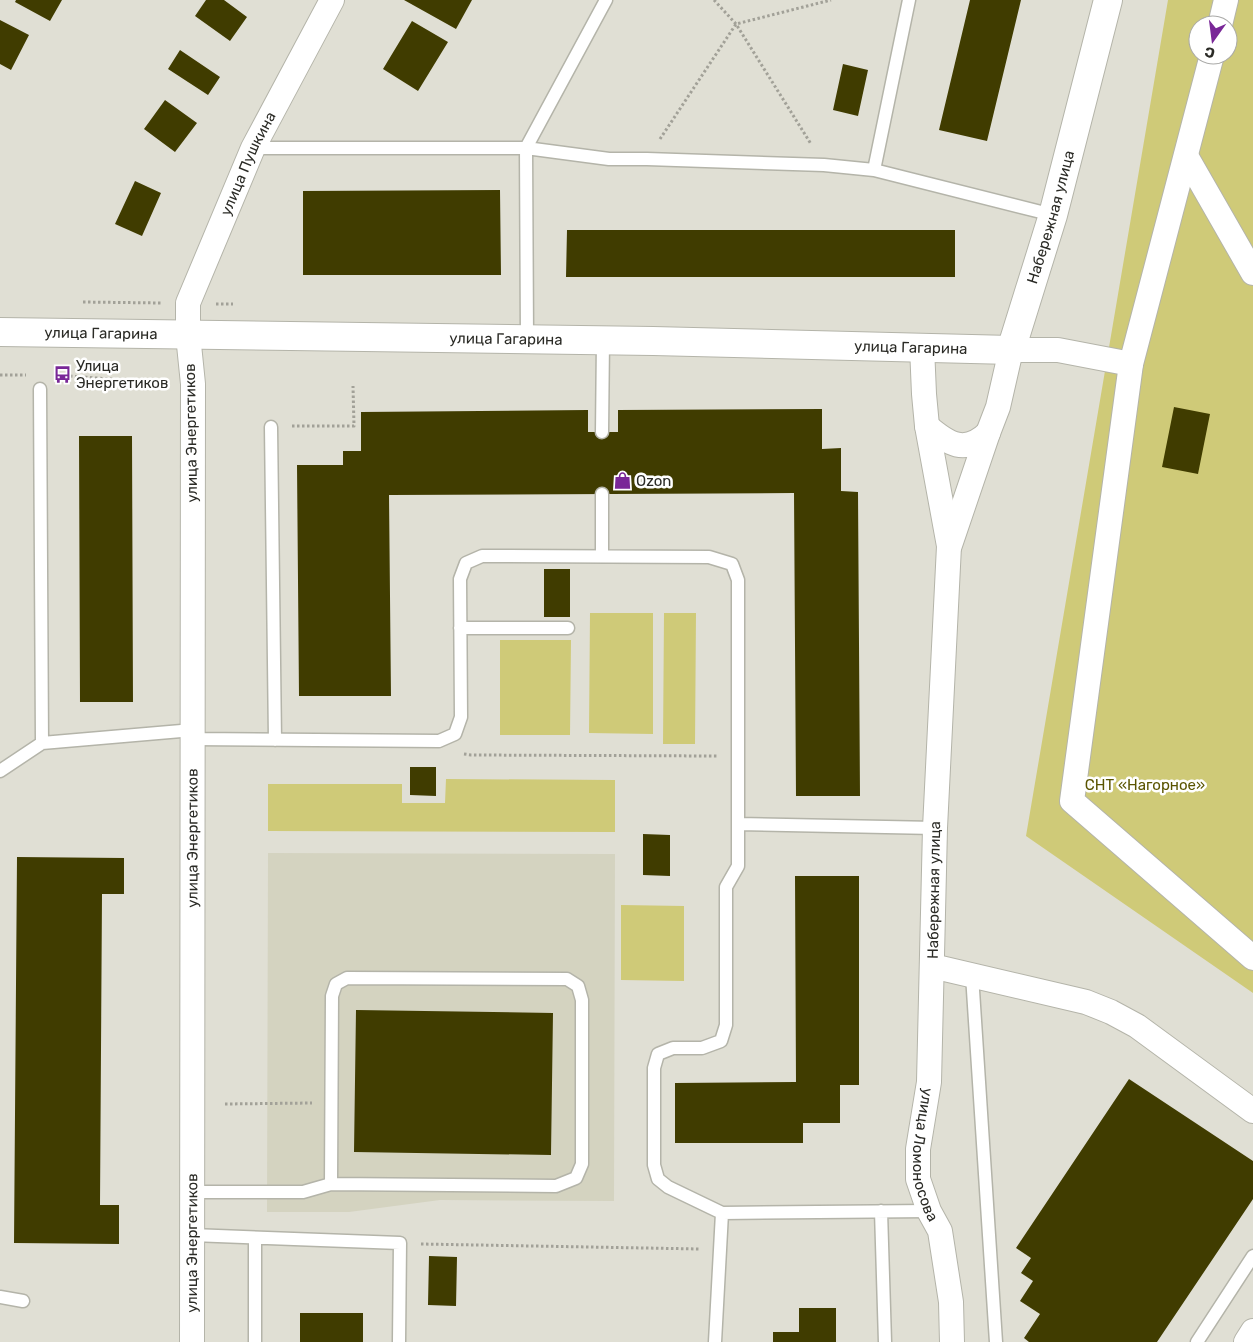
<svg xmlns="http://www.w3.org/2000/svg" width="1253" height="1342" viewBox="0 0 1253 1342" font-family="Rubik,sans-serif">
	<rect width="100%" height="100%" fill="#e0dfd4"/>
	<path fill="#d4d3c0" d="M 268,853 L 615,854 L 614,1201 L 440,1200 L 349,1212 L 267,1212 Z"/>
	<path fill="#cfca78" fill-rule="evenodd" d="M 1168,0 L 1253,0 L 1253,993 L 1026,836 ZM 1198,25 L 1228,25 L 1228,55 L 1198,55 Z
		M 590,613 L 653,613 L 653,734 L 589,733 Z
		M 664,613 L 696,613 L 695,744 L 663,744 Z
		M 500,640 L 571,640 L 570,735 L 500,735 Z
		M 446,779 L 615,780 L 615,832 L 268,831 L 268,784 L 402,784 L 402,803 L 445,803 Z
		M 621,905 L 684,906 L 684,981 L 621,980 Z"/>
	<path fill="#403c00" d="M 16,0 L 62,0 L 50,21 L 15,2 Z
		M 206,0 L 224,0 L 247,17 L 230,41 L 195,16 Z
		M 404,0 L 472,0 L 456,29 Z
		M 970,0 L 1021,0 L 987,141 L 939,130 Z
		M 0,20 L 29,35 L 11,70 L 0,64 Z
		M 412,21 L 448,42 L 418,91 L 383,69 Z
		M 180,50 L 220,77 L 208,95 L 168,69 Z
		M 843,64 L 868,70 L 858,116 L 833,110 Z
		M 165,100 L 197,123 L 175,152 L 144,129 Z
		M 135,181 L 161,193 L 142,236 L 115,224 Z
		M 500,190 L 501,275 L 303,275 L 303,191 Z
		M 567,230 L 955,230 L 955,277 L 566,277 Z
		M 1174,407 L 1210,414 L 1198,474 L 1162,467 Z
		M 822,409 L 822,449 L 841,448 L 841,491 L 858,492 L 860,796 L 796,796 L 794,493 L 389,495 L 391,696 L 299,696 L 297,465 L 343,465 L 343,451 L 361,451 L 361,412 L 588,410 L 588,432 L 618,432 L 618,410 Z
		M 79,436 L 132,436 L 133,702 L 80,702 Z
		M 544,569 L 570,569 L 570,617 L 544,617 Z
		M 410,767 L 436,767 L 436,796 L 410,795 Z
		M 643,834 L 670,835 L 670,876 L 643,875 Z
		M 17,857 L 124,858 L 124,894 L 102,894 L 100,1205 L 119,1205 L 119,1244 L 14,1243 Z
		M 795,876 L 859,876 L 859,1085 L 840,1085 L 840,1123 L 803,1123 L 803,1143 L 675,1143 L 675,1083 L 796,1082 Z
		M 356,1010 L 553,1013 L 551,1155 L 354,1152 Z
		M 1129,1079 L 1253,1161 L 1253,1199 L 1157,1342 L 1029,1342 L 1024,1338 L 1040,1314 L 1020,1301 L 1033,1281 L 1021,1273 L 1031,1258 L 1016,1248 Z
		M 429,1256 L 457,1257 L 456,1306 L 428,1305 Z
		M 799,1308 L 836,1308 L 836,1342 L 773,1342 L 773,1332 L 799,1332 Z
		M 300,1313 L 363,1313 L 363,1342 L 300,1342 Z"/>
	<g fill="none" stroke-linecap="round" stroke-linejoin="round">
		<defs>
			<path id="lane" d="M 253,148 L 526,148 L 609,159 L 647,159 L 824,165 L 874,170 L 909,0
				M 874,170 L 1053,215
				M 527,339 L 526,148 L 606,0
				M 40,389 L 42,743 L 193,730
				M 271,427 L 275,740
				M 602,432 L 603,340
				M 602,556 L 602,494
				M 460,628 L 568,628
				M 192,739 L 439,741 L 455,734 L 461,717 L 460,579 L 466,563 L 482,556 L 709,557 L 732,564 L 738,580 L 738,824
				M 0,771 L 42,743
				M 972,975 L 996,1342
				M 192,1192 L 303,1192 L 331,1184 L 556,1186 L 576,1178 L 582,1164 L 582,1000 L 578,986 L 567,979 L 347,978 L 336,984 L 332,996 L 331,1184
				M 881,1211 L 885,1342
				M 929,1211 L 722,1213 L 668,1187 L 658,1179 L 654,1165 L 654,1068 L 658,1054 L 673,1048 L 702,1048 L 721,1041 L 726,1025 L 726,887 L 738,866 L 738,824 L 935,828
				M 192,1235 L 400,1243 L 399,1342
				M 255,1238 L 255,1342
				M 0,1297 L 23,1301
				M 715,1342 L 722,1213
				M 1197,1342 L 1253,1256"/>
			<g id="street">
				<path d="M 1220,25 L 1226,0"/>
				<path d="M 1212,55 L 1131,364 L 1072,801 L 1253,958"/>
				<path d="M 1186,156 L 1253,273"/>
				<path id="s1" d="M 922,347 L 924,394 L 927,426 L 949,546 L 935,828 L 929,1082 L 918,1149 L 918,1179 L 929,1211 L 940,1231 L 951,1302 L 952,1342"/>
				<path d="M 927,426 C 948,444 965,455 988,433"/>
				<path d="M 950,545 L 988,433 L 998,407 L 1011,350 L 1058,350 L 1131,364"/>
				<path d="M 932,966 L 1086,1002 L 1111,1012 L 1137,1026 L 1253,1111"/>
				<path id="s2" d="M 192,1342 L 193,384 L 188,335 L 188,303 L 253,148 L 332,0"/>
				<path d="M 1246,1342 L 1253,1331"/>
			</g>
			<g id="secondary">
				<path id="s3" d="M 0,332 L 653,341 L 1011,350 L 1053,215 L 1108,0"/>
			</g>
		</defs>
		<use href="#lane" stroke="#b4b4a9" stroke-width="15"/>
		<use href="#street" stroke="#b4b4a9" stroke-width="26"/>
		<use href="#secondary" stroke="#b4b4a9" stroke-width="30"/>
		<path stroke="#a2a198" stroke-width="3" stroke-dasharray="2.5 2.5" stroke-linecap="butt" d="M 714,0 L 736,24 L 811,144
			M 660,139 L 736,24 L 831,0
			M 83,302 L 162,303
			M 216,304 L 233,304
			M 0,375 L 26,375
			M 55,375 L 166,383
			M 292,426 L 354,426 L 353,386
			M 464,754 L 471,755 L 717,756
			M 225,1104 L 312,1103
			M 421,1244 L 700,1249"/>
		<use href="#lane" stroke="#fff" stroke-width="12"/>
		<use href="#street" stroke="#fff" stroke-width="24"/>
		<use href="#secondary" stroke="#fff" stroke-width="28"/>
	</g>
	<defs>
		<symbol id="bus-bare" viewBox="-9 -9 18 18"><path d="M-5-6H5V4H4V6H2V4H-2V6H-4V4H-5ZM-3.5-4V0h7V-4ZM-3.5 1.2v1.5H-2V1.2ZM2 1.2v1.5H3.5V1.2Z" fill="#792797" stroke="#fff" stroke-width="2.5" paint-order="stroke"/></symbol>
		<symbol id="shop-bare" viewBox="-9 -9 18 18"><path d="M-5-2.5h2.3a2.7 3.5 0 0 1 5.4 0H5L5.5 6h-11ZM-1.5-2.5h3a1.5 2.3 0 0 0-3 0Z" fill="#792797" stroke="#fff" stroke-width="2.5" paint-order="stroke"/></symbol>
	</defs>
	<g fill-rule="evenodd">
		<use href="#bus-bare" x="50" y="362" width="25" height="25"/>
		<use href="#shop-bare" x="610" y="468" width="25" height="25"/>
	</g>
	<g text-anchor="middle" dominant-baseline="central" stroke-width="5" stroke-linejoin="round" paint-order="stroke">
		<g font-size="15" fill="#2b2b26" stroke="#fff">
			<text stroke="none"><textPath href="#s2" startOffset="1191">улица Пушкина</textPath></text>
			<text stroke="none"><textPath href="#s3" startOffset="1150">Набережная улица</textPath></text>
			<text stroke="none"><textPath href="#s3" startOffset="101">улица Гагарина</textPath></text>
			<text stroke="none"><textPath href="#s3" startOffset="506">улица Гагарина</textPath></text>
			<text stroke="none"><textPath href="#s3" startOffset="911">улица Гагарина</textPath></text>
			<text transform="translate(191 433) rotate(-91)">улица Энергетиков</text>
			<text stroke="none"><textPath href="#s2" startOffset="504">улица Энергетиков</textPath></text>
			<text transform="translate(934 890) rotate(-89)">Набережная улица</text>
			<text stroke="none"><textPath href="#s1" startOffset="812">улица Ломоносова</textPath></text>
			<text stroke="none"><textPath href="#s2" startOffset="99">улица Энергетиков</textPath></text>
		</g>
		<g font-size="15" fill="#2b2b26" stroke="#fff" text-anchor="start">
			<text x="76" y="366">Улица<tspan x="76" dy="17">Энергетиков</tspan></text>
			<text x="636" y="481">Ozon</text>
		</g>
		<g font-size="15" fill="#5a5400" stroke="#fff">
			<text x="1145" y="785">СНТ «Нагорное»</text>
		</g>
	</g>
	<g transform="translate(1213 40) rotate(194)"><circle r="24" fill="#ffffff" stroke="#aaaaa8"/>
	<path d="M0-4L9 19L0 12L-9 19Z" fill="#792797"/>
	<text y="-8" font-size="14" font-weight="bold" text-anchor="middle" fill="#2b2b26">С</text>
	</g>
</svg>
